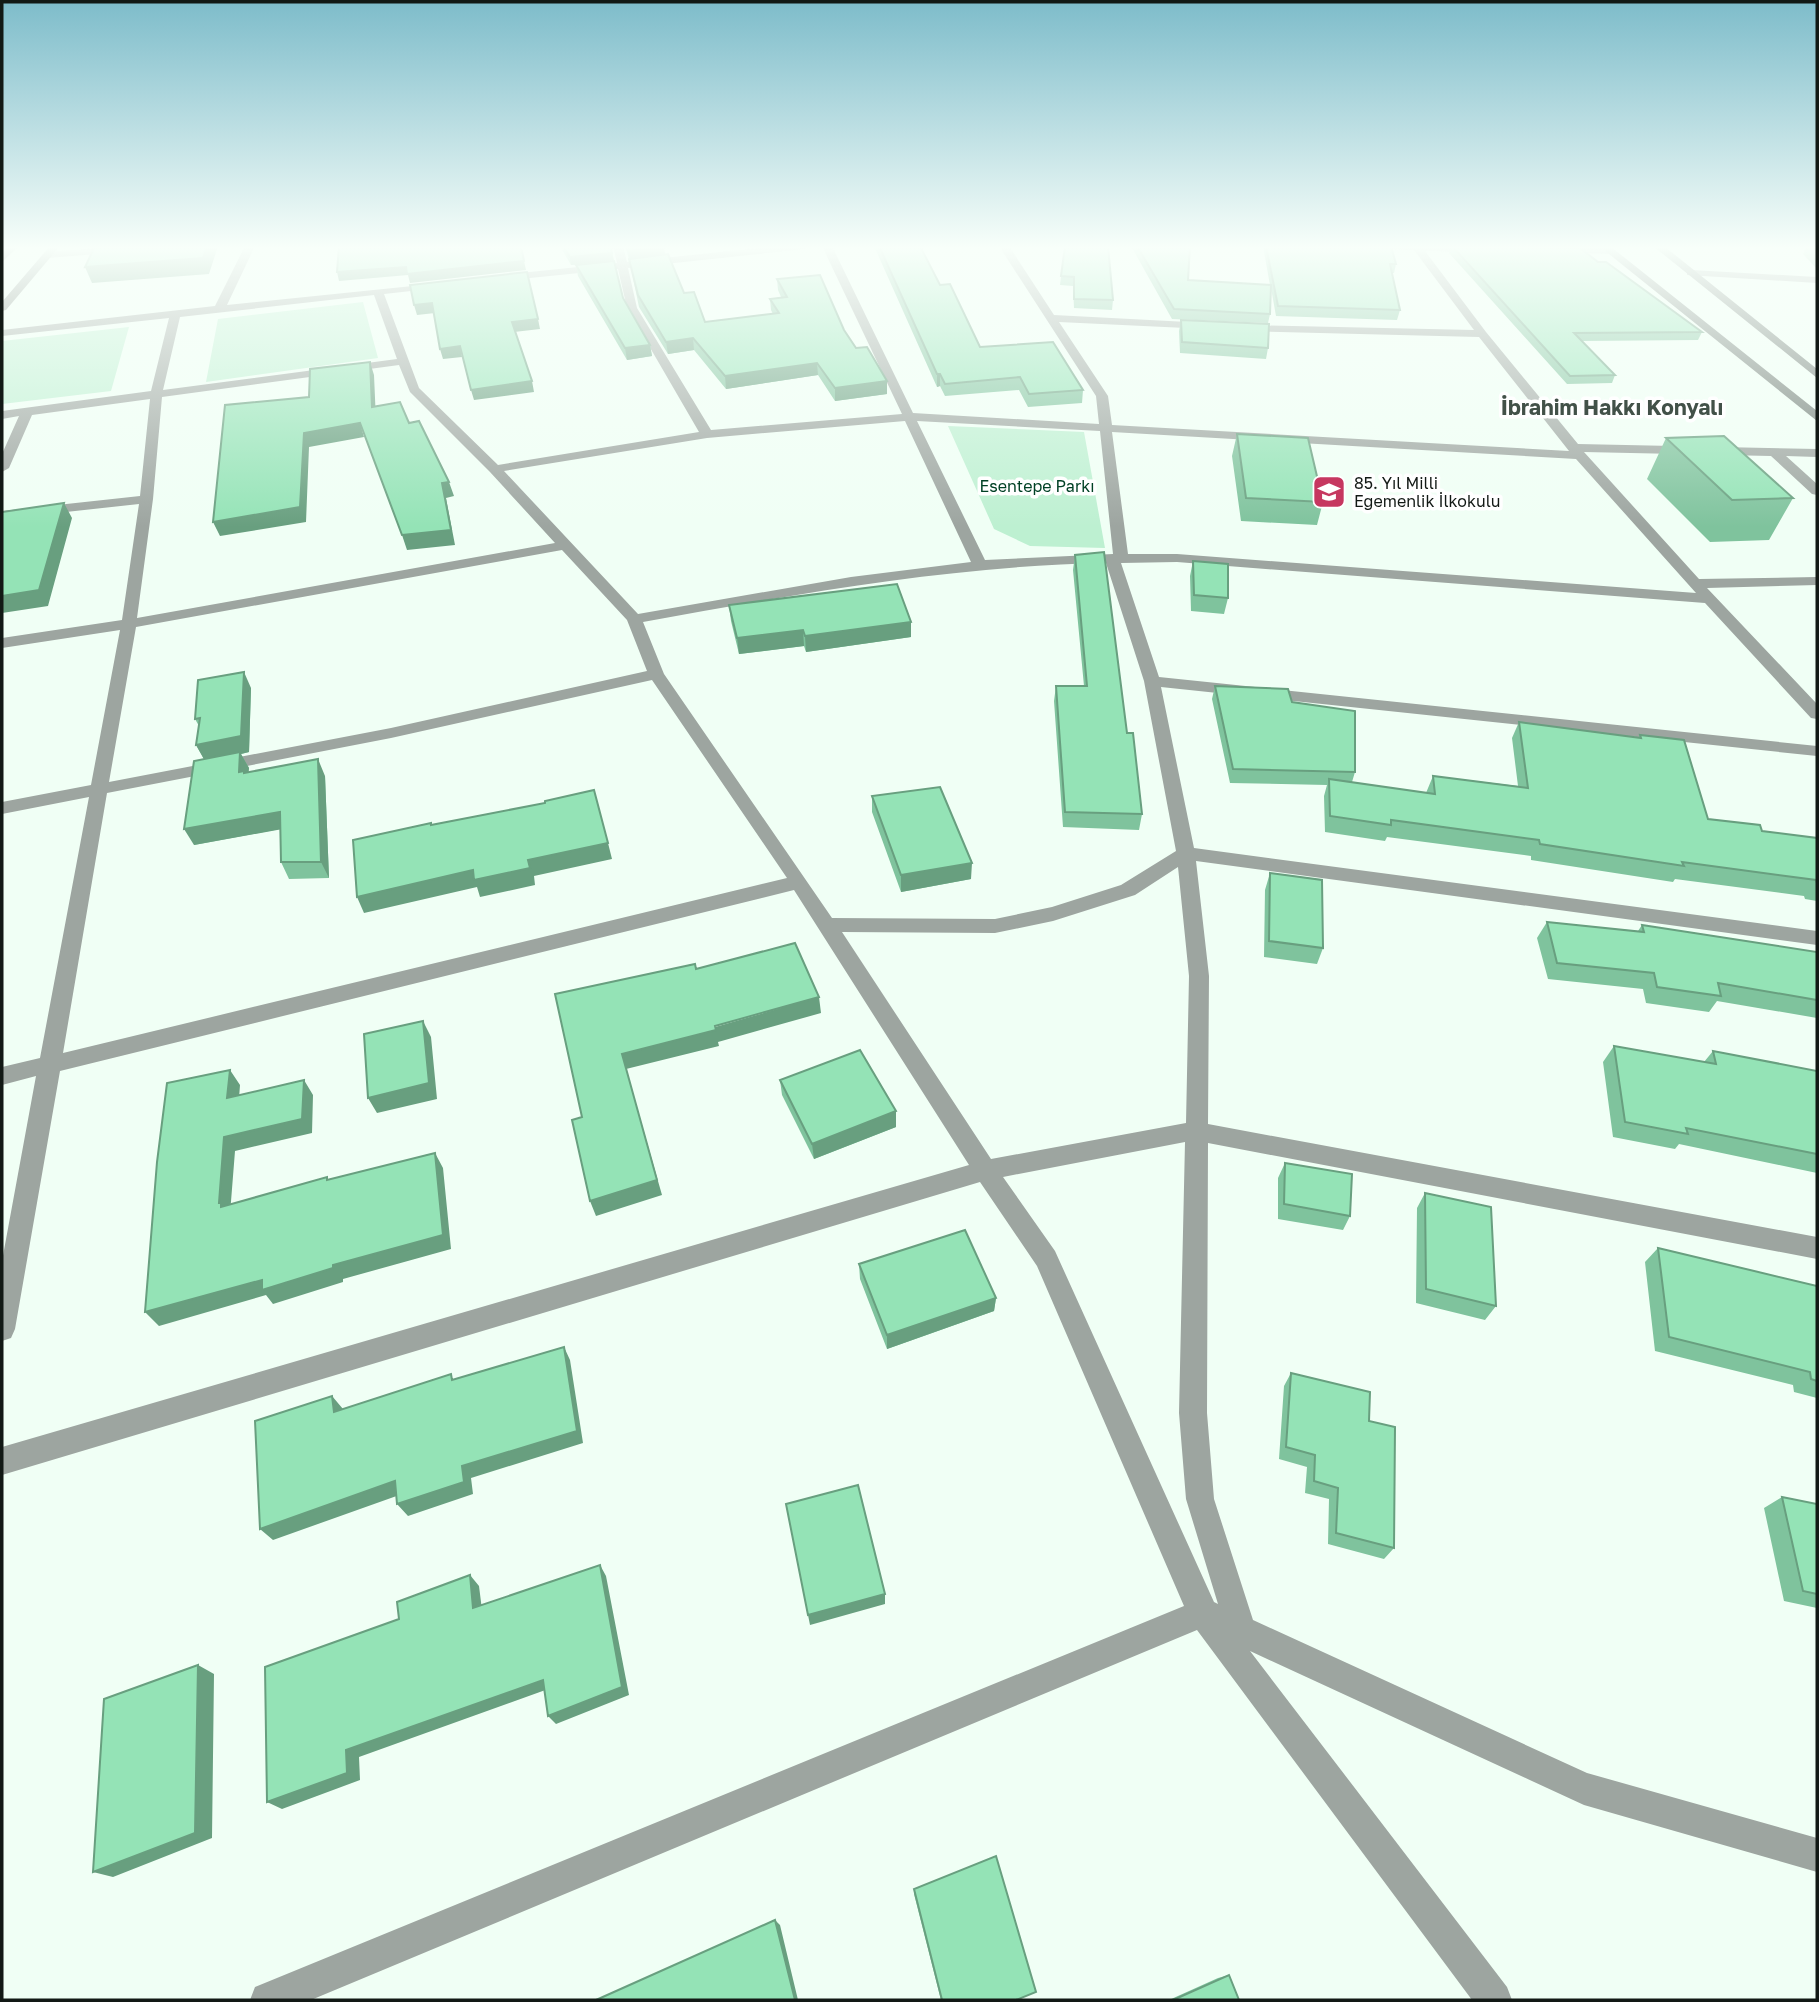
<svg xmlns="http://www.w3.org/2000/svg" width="1819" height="2002" viewBox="0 0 1819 2002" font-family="'Golos Text',sans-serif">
	<rect width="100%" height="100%" fill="#f0fff5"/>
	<path fill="#bdf0d1" d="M 363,302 L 378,358 L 206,382 L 218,319 Z
		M 129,327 L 111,391 L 2,404 L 2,341 Z
		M 948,426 L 1084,432 L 1105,548 L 1030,546 L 994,529 Z"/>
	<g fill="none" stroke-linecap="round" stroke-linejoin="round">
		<path fill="#9da5a0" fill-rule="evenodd" d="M 121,246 L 167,246 L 162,249 L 47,258 L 42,255 L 47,252 Z
			M 245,246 L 255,246 L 227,305 L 442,283 L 442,287 L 438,288 L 384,294 L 419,388 L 498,465 L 699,432 L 627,308 L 618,269 L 501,281 L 496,278 L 501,275 L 617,263 L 613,246 L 623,246 L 627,262 L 775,246 L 810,246 L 805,249 L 628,268 L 637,308 L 711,430 L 902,414 L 822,246 L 832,246 L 913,413 L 1099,424 L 1096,396 L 999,246 L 1009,246 L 1054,315 L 1207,323 L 1212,326 L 1207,329 L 1059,322 L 1108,396 L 1112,425 L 1569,451 L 1479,337 L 1243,331 L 1238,328 L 1243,325 L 1474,330 L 1414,250 L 1346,249 L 1341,246 L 1478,246 L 1482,249 L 1477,252 L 1425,251 L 1486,332 L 1578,444 L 1817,449 L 1817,457 L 1786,456 L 1817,484 L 1817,495 L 1812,494 L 1771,456 L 1584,452 L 1699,579 L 1817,577 L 1817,585 L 1707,588 L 1817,704 L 1817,719 L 1811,718 L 1705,603 L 1177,562 L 1121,563 L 1159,677 L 1817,746 L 1817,756 L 1161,687 L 1194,848 L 1817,931 L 1817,945 L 1196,861 L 1209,976 L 1208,1124 L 1817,1237 L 1817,1259 L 1208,1143 L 1207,1413 L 1214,1499 L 1253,1620 L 1587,1773 L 1817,1838 L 1817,1872 L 1584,1805 L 1250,1651 L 1507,1987 L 1512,2000 L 1472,2000 L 1197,1630 L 311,2000 L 250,2000 L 255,1987 L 1184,1606 L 1037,1266 L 980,1182 L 2,1475 L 2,1447 L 969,1165 L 794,890 L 60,1071 L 15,1329 L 11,1338 L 2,1341 L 2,1261 L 36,1076 L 2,1085 L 2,1067 L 40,1058 L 89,797 L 2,814 L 2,802 L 91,785 L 120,630 L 2,648 L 2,638 L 122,620 L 139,504 L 2,519 L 2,511 L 140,496 L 150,399 L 32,415 L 9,468 L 2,472 L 2,454 L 19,416 L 2,419 L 2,411 L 151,391 L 169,318 L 2,336 L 2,330 L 215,306 ZM 374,295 L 397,359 L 163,390 L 180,317 ZM 399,365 L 410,392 L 490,472 L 555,543 L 137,618 L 153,499 L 162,397 ZM 905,421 L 971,562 L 851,577 L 638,614 L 504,471 L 707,438 ZM 917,421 L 1100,431 L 1113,554 L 985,560 ZM 1112,432 L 1576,459 L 1696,593 L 1177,554 L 1128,554 ZM 562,550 L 627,620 L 647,671 L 391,728 L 109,782 L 136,627 ZM 1106,563 L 1144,681 L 1176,851 L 1121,885 L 1052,907 L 995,919 L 832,918 L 664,674 L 643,622 C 797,594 950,566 1106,563 ZM 652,680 L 787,878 L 63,1053 L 107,793 L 391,738 ZM 1178,867 L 1189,976 L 1186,1123 L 991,1159 L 842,932 L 995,933 L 1053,921 L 1135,895 ZM 1185,1142 L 1179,1413 L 1186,1499 L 1218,1604 L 1214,1602 L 1055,1251 L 1003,1177 Z
			M 1558,247 L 1610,248 L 1615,251 L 1610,254 L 1555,252 L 1555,248 Z
			M 1691,270 L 1817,277 L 1817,283 L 1687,275 L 1687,271 Z"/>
		<path fill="#707c75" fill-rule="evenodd" d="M 8,246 L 19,246 L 2,262 L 2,253 Z
			M 50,246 L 60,246 L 6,310 L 2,311 L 2,302 Z
			M 1599,246 L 1610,246 L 1817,411 L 1817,421 Z
			M 1653,246 L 1664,246 L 1817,369 L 1817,378 Z"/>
	</g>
	<path fill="#7fc39d" d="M 560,246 L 611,246 L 614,261 L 571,265 Z
		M 625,246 L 664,246 L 665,255 L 684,293 L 705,322 L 773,314 L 771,310 L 770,299 L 781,297 L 778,290 L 777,279 L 844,330 L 856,348 L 887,381 L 887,394 L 835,401 L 818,375 L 726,389 L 694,350 L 668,354 L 639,307 L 629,259 Z
		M 874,246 L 920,246 L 940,285 L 980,347 L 1083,390 L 1082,403 L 1028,407 L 1019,390 L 945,396 L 940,386 L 937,387 Z
		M 1065,246 L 1113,300 L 1112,310 L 1074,308 L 1073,286 L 1060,285 Z
		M 1131,246 L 1190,246 L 1188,280 L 1270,285 L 1263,246 L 1391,246 L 1396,264 L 1394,273 L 1392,273 L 1400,310 L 1397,320 L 1276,316 L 1271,288 L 1270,314 L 1268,323 L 1172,319 Z
		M 1451,246 L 1598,262 L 1702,332 L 1698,340 L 1581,341 L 1615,375 L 1612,383 L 1567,384 L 1449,253 Z
		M 1701,246 L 1780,246 L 1703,248 Z
		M 1807,246 L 1817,246 L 1817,269 L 1803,254 Z
		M 576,265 L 623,298 L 650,345 L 652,356 L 627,360 L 578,276 Z
		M 1181,320 L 1268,348 L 1266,359 L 1180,353 L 1179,331 Z
		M 1237,434 L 1323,502 L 1317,525 L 1241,521 L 1232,456 Z
		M 1666,438 L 1793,498 L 1769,540 L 1710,542 L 1647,479 Z
		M 1075,555 L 1127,733 L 1142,814 L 1139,830 L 1063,827 L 1054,701 L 1056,686 L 1084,686 L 1073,570 Z
		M 1193,561 L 1228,598 L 1224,614 L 1191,611 L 1190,576 Z
		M 729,605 L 911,622 L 911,637 L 806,652 L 804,646 L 739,654 L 731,621 Z
		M 1215,686 L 1292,702 L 1355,772 L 1352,782 L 1426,793 L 1433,776 L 1518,786 L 1512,738 L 1519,722 L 1638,738 L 1640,735 L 1708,819 L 1762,831 L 1817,838 L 1817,901 L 1805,899 L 1804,896 L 1675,879 L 1673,882 L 1531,860 L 1531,856 L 1387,837 L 1385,841 L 1325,832 L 1324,796 L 1327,785 L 1230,783 L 1212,699 Z
		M 251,688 L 249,752 L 241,754 L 249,768 L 248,772 L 325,776 L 329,878 L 289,879 L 281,862 L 280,829 L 194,845 L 204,759 L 196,745 L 199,726 L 195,719 Z
		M 872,796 L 971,879 L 901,892 L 872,812 Z
		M 1270,873 L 1323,948 L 1317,964 L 1264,957 L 1265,890 Z
		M 1547,922 L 1638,931 L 1642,925 L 1817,952 L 1817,1018 L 1717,1001 L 1709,1012 L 1646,1003 L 1643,989 L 1548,979 L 1537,938 Z
		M 1614,1046 L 1704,1062 L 1713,1051 L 1817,1071 L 1817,1173 L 1679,1144 L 1675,1149 L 1613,1137 L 1603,1062 Z
		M 780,1080 L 896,1111 L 896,1127 L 814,1159 L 782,1095 Z
		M 1285,1163 L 1350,1216 L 1343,1230 L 1278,1219 L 1278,1178 Z
		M 1425,1193 L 1496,1306 L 1485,1320 L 1416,1303 L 1417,1208 Z
		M 1658,1248 L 1817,1286 L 1817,1398 L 1794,1392 L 1793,1385 L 1655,1351 L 1645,1262 Z
		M 859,1264 L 996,1298 L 994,1311 L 887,1349 L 860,1279 Z
		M 1291,1373 L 1369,1421 L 1394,1548 L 1384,1559 L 1328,1544 L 1329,1499 L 1305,1493 L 1307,1467 L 1279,1459 L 1284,1386 Z
		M 1782,1497 L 1817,1504 L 1817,1608 L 1784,1601 L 1764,1508 Z
		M 914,1889 L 1017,2000 L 941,2000 L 914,1894 Z
		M 1229,1975 L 1239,2000 L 1169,2000 L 1218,1978 Z"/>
	<path fill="#689f7f" d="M 207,246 L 218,246 L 209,274 L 92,283 L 85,267 Z
		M 664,247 L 665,255 L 629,259 L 628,251 Z
		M 612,253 L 614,261 L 571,265 L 570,257 Z
		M 524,261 L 526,270 L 410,283 L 408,275 L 339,281 L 337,272 L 406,267 Z
		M 432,303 L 435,313 L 417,315 L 414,305 Z
		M 538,319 L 540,329 L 514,332 L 512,322 Z
		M 693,338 L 694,350 L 668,354 L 666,342 Z
		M 650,345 L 652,356 L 627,360 L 625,348 Z
		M 460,346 L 462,357 L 443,359 L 440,349 Z
		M 370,362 L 374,375 L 376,421 L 372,407 Z
		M 817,363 L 818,375 L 726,389 L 725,376 Z
		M 937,374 L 940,374 L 940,386 L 937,387 Z
		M 532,381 L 534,392 L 474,400 L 471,390 Z
		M 887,381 L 887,394 L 835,401 L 835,388 Z
		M 360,423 L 364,437 L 309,447 L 306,522 L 220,536 L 213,522 L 304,433 Z
		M 449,482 L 454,496 L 446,498 L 455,545 L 407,550 L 402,535 L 442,483 Z
		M 64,503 L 72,518 L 48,606 L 2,613 L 2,596 Z
		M 911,622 L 911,637 L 806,652 L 805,636 Z
		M 803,630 L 804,646 L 739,654 L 737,638 Z
		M 244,672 L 251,688 L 249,752 L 241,754 L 249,768 L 248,779 L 205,761 L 196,745 Z
		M 318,759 L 325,776 L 329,878 L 321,862 Z
		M 280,812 L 288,828 L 194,845 L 184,829 Z
		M 608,843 L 612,859 L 534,876 L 535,885 L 480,897 L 477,887 L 364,913 L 357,897 L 473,870 L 528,860 Z
		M 972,863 L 971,879 L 901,892 L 901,875 Z
		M 819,997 L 821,1013 L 718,1042 L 719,1046 L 626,1069 L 662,1195 L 596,1216 L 590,1201 L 622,1054 Z
		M 423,1021 L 431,1037 L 437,1099 L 377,1113 L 368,1098 Z
		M 230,1070 L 240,1085 L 238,1112 L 227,1098 Z
		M 304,1080 L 313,1095 L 312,1133 L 235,1151 L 230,1214 L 233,1222 L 219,1203 L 224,1137 Z
		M 896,1111 L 896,1127 L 814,1159 L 812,1144 Z
		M 435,1153 L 443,1168 L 451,1249 L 343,1279 L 343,1282 L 273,1304 L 266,1295 L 159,1326 L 145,1312 L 262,1280 Z
		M 996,1298 L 994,1311 L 887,1349 L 887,1335 Z
		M 564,1347 L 570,1360 L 583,1443 L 471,1478 L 473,1494 L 408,1516 L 397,1504 L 462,1466 Z
		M 332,1396 L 343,1409 L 334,1412 Z
		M 395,1481 L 405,1493 L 273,1540 L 260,1529 Z
		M 600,1565 L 606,1576 L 629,1695 L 556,1724 L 548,1716 Z
		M 470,1575 L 479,1586 L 483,1618 L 473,1608 Z
		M 885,1594 L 885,1604 L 810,1625 L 808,1615 Z
		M 198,1665 L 214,1674 L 212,1838 L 113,1877 L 93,1872 Z
		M 543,1680 L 551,1688 L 359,1757 L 360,1780 L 282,1809 L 267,1802 L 346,1750 Z
		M 775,1920 L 780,1925 L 798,2000 L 795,2000 Z"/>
	<path fill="#94e3b6" stroke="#689f7f" stroke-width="2" d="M 95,246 L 207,246 L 203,258 L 85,267 Z
		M 339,246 L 521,246 L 524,261 L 407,274 L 406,267 L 337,272 Z
		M 563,246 L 611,246 L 612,253 L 570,257 Z
		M 626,246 L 664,246 L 664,247 L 628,251 Z
		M 879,246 L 920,246 L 940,285 L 950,284 L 980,347 L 1053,342 L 1083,390 L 1029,394 L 1020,377 L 945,384 L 940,374 L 937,374 Z
		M 1065,246 L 1108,246 L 1113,300 L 1074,299 L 1074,277 L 1061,276 Z
		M 1137,246 L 1190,246 L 1188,280 L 1271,285 L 1270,314 L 1174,309 Z
		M 1266,246 L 1391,246 L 1396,264 L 1390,264 L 1400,310 L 1278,306 Z
		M 1452,246 L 1580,248 L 1598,262 L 1606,262 L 1702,332 L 1574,333 L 1615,375 L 1570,376 Z
		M 668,254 L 684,293 L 694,292 L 705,322 L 779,313 L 770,299 L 787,297 L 777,279 L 820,275 L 844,330 L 856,348 L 867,347 L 887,381 L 835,388 L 817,363 L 725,376 L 693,338 L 666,342 L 638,295 L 629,259 Z
		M 614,261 L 623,298 L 650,345 L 625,348 L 576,265 Z
		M 527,272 L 538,319 L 512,322 L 532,381 L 471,390 L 460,346 L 440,349 L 432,303 L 414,305 L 410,285 Z
		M 1181,320 L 1269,324 L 1268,348 L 1182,342 Z
		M 370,362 L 372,407 L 400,402 L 409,423 L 419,421 L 449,482 L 442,483 L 451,530 L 402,535 L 360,423 L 304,433 L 300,507 L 213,522 L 225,405 L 309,397 L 310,369 Z
		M 1237,434 L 1308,438 L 1323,502 L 1246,498 Z
		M 1724,436 L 1793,498 L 1732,500 L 1666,438 Z
		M 64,503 L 39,590 L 2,596 L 2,512 Z
		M 1104,552 L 1127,733 L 1133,733 L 1142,814 L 1065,812 L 1056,686 L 1087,686 L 1075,555 Z
		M 1193,561 L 1228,564 L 1228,598 L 1194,595 Z
		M 897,584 L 911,622 L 805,636 L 803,630 L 737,638 L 729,605 Z
		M 244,672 L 241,736 L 196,745 L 200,718 L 195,719 L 198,680 Z
		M 1215,686 L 1288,689 L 1292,702 L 1355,711 L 1355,772 L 1233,769 Z
		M 1519,722 L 1641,738 L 1640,735 L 1684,740 L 1708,819 L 1760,825 L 1762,831 L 1817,838 L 1817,883 L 1816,880 L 1682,862 L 1684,866 L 1540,844 L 1539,840 L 1391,820 L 1391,825 L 1330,816 L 1329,779 L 1435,794 L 1433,776 L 1528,788 Z
		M 240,752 L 239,772 L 244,771 L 244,773 L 318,759 L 321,862 L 281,862 L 280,812 L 184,829 L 194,761 Z
		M 940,787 L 972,863 L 901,875 L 872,796 Z
		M 594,790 L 608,843 L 528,860 L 530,868 L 474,880 L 473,870 L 357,897 L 353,840 L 431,823 L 431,825 L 545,803 L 545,801 Z
		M 1270,873 L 1322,880 L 1323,948 L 1269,941 Z
		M 1547,922 L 1644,932 L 1642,925 L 1817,952 L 1817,1000 L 1718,983 L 1721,996 L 1657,987 L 1654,973 L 1557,963 Z
		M 795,943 L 819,997 L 715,1026 L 716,1030 L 622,1054 L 657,1180 L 590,1201 L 572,1120 L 582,1117 L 555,994 L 695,964 L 696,969 Z
		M 423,1021 L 429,1083 L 368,1098 L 364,1034 Z
		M 1614,1046 L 1716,1064 L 1713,1051 L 1817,1071 L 1817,1154 L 1686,1128 L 1688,1134 L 1625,1122 Z
		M 860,1050 L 896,1111 L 812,1144 L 780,1080 Z
		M 230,1070 L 227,1098 L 304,1080 L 302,1119 L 224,1137 L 219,1203 L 221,1203 L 221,1207 L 327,1177 L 327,1180 L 435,1153 L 443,1235 L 333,1265 L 333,1268 L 262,1290 L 262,1280 L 145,1312 L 157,1162 L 167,1083 Z
		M 1285,1163 L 1352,1174 L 1350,1216 L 1284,1204 Z
		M 1425,1193 L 1491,1207 L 1496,1306 L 1426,1289 Z
		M 965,1230 L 996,1298 L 887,1335 L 859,1264 Z
		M 1658,1248 L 1817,1286 L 1817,1381 L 1811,1379 L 1810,1372 L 1669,1337 Z
		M 564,1347 L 577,1431 L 462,1466 L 464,1482 L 397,1504 L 395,1481 L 260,1529 L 255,1421 L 332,1396 L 334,1412 L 451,1374 L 452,1380 Z
		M 1291,1373 L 1370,1392 L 1369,1421 L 1395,1427 L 1394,1548 L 1336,1533 L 1338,1488 L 1314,1481 L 1315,1455 L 1286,1447 Z
		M 858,1485 L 885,1594 L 808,1615 L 786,1504 Z
		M 1782,1497 L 1817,1504 L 1817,1594 L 1803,1591 Z
		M 600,1565 L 622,1687 L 548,1716 L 543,1680 L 346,1750 L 347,1773 L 267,1802 L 265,1667 L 399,1619 L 397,1602 L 470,1575 L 473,1608 Z
		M 198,1665 L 195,1833 L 93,1872 L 104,1699 Z
		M 996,1856 L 1036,1992 L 1016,2000 L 942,2000 L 914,1889 Z
		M 775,1920 L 795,2000 L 596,2000 Z
		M 1229,1975 L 1239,2000 L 1173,2000 Z"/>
	<linearGradient id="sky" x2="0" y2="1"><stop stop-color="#7dbcca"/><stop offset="0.47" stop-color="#f8fffa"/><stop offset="1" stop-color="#f8fffa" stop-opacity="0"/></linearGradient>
	<rect width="1819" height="527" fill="url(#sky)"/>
	<defs>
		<symbol id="school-square" viewBox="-11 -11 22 22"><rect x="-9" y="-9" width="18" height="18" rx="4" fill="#c63760" stroke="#fff"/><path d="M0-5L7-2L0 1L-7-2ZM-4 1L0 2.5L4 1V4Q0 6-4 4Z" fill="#fff"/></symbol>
	</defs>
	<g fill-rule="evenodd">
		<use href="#school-square" x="1310" y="473" width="38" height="38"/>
	</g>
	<g text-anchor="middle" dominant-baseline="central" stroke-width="7" stroke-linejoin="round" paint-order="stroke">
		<g font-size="16" fill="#121915" stroke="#fff" text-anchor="start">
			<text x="1354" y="483">85. Yıl Milli<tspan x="1354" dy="18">Egemenlik İlkokulu</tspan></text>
		</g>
		<g font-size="16" fill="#004125" stroke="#fff">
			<text x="1037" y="486">Esentepe Parkı</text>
		</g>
		<g font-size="21" font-weight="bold" fill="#425148" stroke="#fff">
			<text x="1612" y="407">İbrahim Hakkı Konyalı</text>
		</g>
	</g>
	<rect width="1819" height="2002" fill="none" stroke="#121915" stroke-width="7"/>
</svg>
